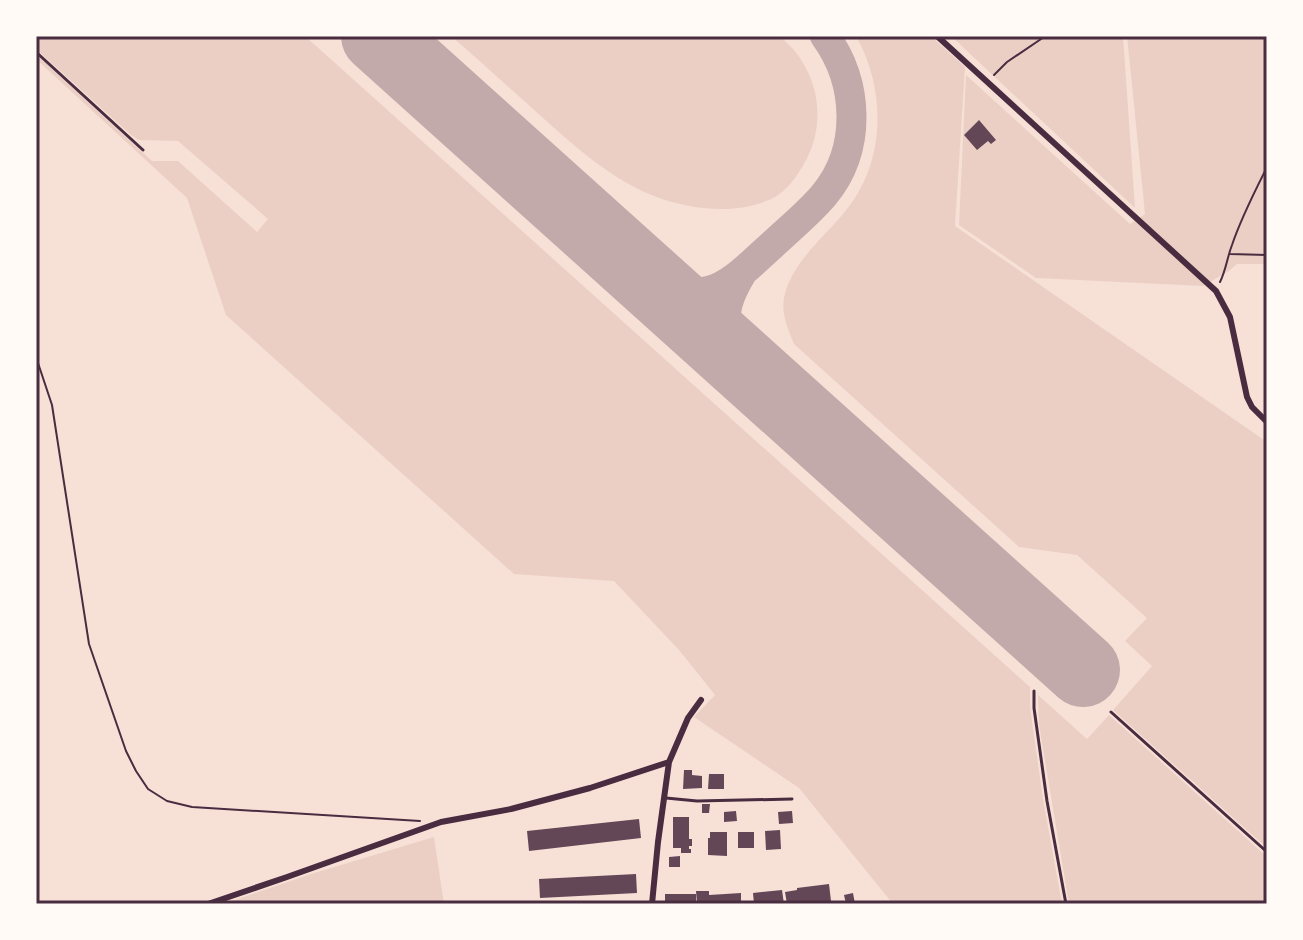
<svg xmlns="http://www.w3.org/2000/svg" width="1303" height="940" viewBox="0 0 1303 940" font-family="'IBM Plex Sans',sans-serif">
	<rect width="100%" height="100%" fill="#f7e1d7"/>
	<path fill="#ebcfc5" d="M 36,36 L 305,36 L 1030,687 L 1030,707 L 1043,799 L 1062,904 L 893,904 L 799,788 L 694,717 L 715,695 L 679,650 L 614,581 L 514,574 L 226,315 L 187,198 L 36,59 L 36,54 L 152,161 L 178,161 L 257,232 L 268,219 L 178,141 L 139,140 L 131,135 L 36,49 Z
		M 451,36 L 780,36 C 787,43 795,50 800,58 C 824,94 823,137 799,172 C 792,183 782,195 769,200 C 735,214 696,210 662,199 C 612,182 571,143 533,109 C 506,85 479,60 451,36 Z
		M 856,36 L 931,36 L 965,67 L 955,226 L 1267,442 L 1267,848 L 1113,710 L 1152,666 L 1125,641 L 1147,618 L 1077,555 L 1019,547 L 794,344 C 788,329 781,314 784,298 C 791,262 826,236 847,209 C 886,160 886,89 856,36 Z
		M 951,36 L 1123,36 L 1135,208 Z
		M 1127,36 L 1267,36 L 1267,264 L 1237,264 L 1229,271 L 1203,286 L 1036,278 L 959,225 L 966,75 L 1130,224 L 1145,214 Z
		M 1038,695 L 1087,739 L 1109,715 L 1267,857 L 1267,904 L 1069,904 L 1039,725 Z
		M 434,837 L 444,904 L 223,904 L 311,874 Z"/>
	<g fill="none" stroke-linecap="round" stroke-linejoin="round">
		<path stroke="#c3aaaa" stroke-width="30" d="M 659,289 C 675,291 692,295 708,291 C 730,287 754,261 771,246 C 789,229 809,213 824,195 C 862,149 859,83 825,36
			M 740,361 C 723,322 719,311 742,273"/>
		<path stroke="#c3aaaa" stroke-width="74" d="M 378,36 L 1083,670"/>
	</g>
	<path fill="#644757" d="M 979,120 L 996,140 L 991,144 L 988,141 L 977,150 L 964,135 Z
		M 684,770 L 692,770 L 692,775 L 702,776 L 702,788 L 683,789 Z
		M 709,774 L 724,774 L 724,789 L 708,789 Z
		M 702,804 L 710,804 L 709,813 L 702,813 Z
		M 736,811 L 737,821 L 724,822 L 724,812 Z
		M 792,811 L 793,823 L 779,824 L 778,812 Z
		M 673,817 L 689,817 L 689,839 L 692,839 L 692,846 L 689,846 L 689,849 L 691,849 L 691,853 L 681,853 L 681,848 L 673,848 Z
		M 639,819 L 641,838 L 529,851 L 527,831 Z
		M 780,830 L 781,849 L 766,850 L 765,831 Z
		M 710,832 L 727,832 L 727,856 L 708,855 L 708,838 L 710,838 Z
		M 738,832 L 754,832 L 754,848 L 738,848 Z
		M 680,856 L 680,867 L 669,867 L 669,857 Z
		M 636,874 L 637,893 L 540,898 L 539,879 Z
		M 829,884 L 831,901 L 787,904 L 785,892 L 797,890 L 797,888 Z
		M 782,890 L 784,904 L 754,904 L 753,893 Z
		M 696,891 L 709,891 L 709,895 L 741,893 L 741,904 L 697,904 Z
		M 853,893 L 855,904 L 846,904 L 844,895 Z
		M 665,894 L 696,894 L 696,904 L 665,904 Z"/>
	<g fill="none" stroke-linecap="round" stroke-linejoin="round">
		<path stroke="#4a2c40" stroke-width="2" d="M 994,75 L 1007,62 L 1044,37
			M 1230,254 L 1267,255
			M 1220,282 C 1226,270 1227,258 1232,245 C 1241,218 1254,193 1267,167
			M 36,357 L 52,405 L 89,644 L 126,751 L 136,771 L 148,789 L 167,801 L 192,807 L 420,821"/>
		<path stroke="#4a2c40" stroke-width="3" d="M 36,52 L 143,150
			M 1034,691 L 1034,708 L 1047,801 L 1066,904
			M 1111,712 L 1267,852
			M 666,798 L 697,801 L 792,799"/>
		<path stroke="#4a2c40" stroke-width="6" d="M 937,36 L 1216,291 L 1230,317 L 1247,397 L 1252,407 L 1267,422
			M 208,904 L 287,877 L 441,822 L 511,809 L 590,788 L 669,762
			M 652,904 L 658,842 L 669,762 L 688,718 L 701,700"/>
	</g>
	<rect width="1303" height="940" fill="none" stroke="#fffaf5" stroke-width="76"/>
	<rect x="38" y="38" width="1227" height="864" fill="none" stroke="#4a2c40" stroke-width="3"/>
</svg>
